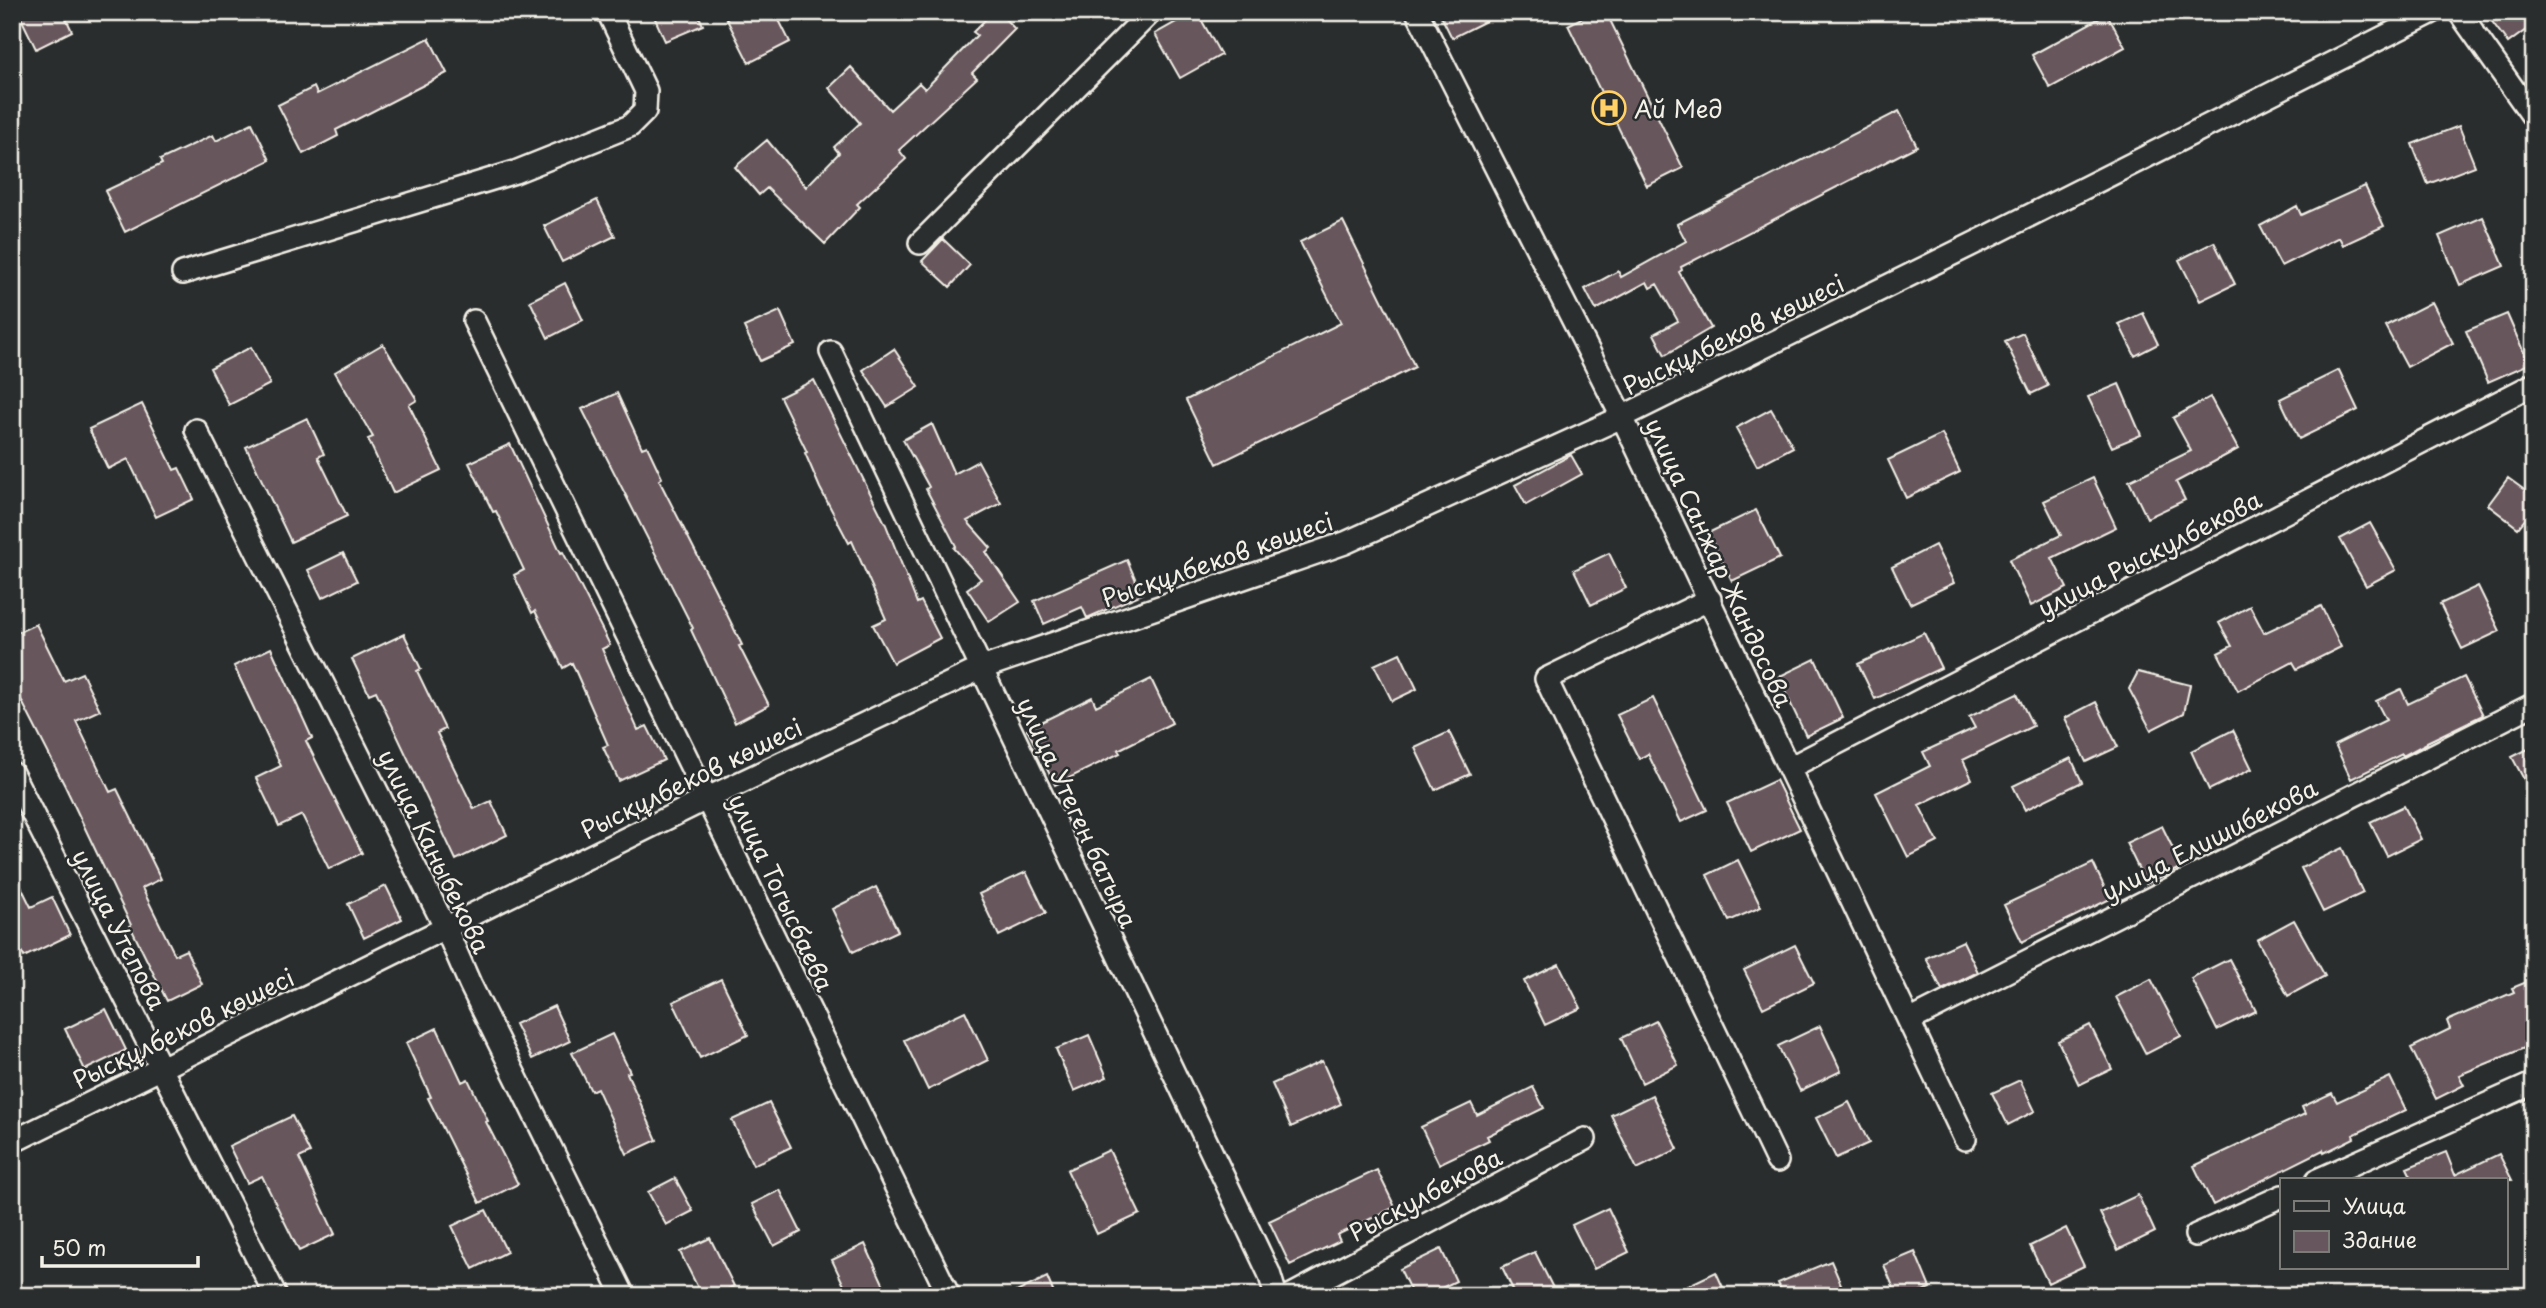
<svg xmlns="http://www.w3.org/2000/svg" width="2546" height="1308" viewBox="0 0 2546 1308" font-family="'Playpen Sans',sans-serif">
	<rect width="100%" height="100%" fill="#2a2d2e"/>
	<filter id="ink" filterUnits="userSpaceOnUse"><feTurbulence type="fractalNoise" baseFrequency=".0143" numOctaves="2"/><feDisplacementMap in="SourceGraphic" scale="14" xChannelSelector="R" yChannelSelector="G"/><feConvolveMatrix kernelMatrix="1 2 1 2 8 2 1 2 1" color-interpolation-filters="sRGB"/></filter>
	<g filter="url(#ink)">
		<path fill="#67565d" stroke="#f4f1e8" stroke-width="2" d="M 18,12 L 63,12 L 72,31 L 36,49 Z
			M 652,12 L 697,12 L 703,25 L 665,41 Z
			M 723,12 L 775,12 L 790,42 L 749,63 Z
			M 993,12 L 998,12 L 1015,29 L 972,73 L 977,78 L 899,150 L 906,159 L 857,204 L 860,207 L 825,244 L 767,188 L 759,195 L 735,167 L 767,140 L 806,187 L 839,153 L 834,147 L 860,123 L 829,88 L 851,67 L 890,110 L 919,83 L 925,89 L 977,35 L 973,32 Z
			M 1194,12 L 1197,12 L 1221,55 L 1180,78 L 1155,34 Z
			M 1439,12 L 1504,12 L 1452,38 Z
			M 1593,12 L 1606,12 L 1683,168 L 1647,186 L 1568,25 Z
			M 2485,12 L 2534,12 L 2534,24 L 2508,43 Z
			M 2107,14 L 2125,47 L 2050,88 L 2032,55 Z
			M 429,38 L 447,73 L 336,130 L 338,136 L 303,154 L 278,105 L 314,87 L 317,94 Z
			M 1899,111 L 1917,146 L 1681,267 L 1682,270 L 1679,272 L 1711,328 L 1665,355 L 1654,334 L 1678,321 L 1657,284 L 1650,288 L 1647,282 L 1596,310 L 1585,289 L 1618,271 L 1621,277 L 1686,241 L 1677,224 Z
			M 252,123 L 270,160 L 125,232 L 105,191 L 162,164 L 160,160 L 213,135 L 216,141 Z
			M 2459,126 L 2475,166 L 2428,184 L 2412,144 Z
			M 2365,186 L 2384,226 L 2343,245 L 2339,237 L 2281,266 L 2260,226 L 2297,206 L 2301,215 Z
			M 597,200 L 615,236 L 562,262 L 544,226 Z
			M 2483,217 L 2504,266 L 2460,285 L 2439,236 Z
			M 1343,221 L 1415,367 L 1217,464 L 1186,400 L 1341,323 L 1300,242 Z
			M 943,239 L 970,265 L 950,287 L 922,261 Z
			M 2214,242 L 2235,284 L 2200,301 L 2179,260 Z
			M 565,283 L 583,320 L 548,338 L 530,301 Z
			M 2432,302 L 2453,343 L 2407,367 L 2385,326 Z
			M 780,311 L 795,345 L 760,361 L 744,327 Z
			M 2143,313 L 2158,344 L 2135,356 L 2119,324 Z
			M 2507,314 L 2529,364 L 2488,382 L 2466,331 Z
			M 2023,333 L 2048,386 L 2031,394 L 2005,341 Z
			M 383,344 L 417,400 L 409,405 L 441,470 L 393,493 L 368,439 L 373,437 L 335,372 Z
			M 251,347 L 270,384 L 229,405 L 210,368 Z
			M 894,349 L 919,387 L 887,407 L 863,370 Z
			M 2339,370 L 2358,410 L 2299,439 L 2280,399 Z
			M 814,380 L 886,525 L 917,603 L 921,601 L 940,638 L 893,663 L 873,625 L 886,619 L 852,541 L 849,543 L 820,488 L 805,453 L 807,452 L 780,397 Z
			M 2119,384 L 2141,435 L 2112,447 L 2088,397 Z
			M 617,393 L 642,448 L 647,446 L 662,478 L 659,480 L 714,588 L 742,645 L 739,646 L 769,705 L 735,723 L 691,630 L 693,628 L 582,409 Z
			M 2210,397 L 2238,449 L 2176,482 L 2185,500 L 2147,518 L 2129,481 L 2191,451 L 2173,418 Z
			M 142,404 L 174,470 L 179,468 L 194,499 L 156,517 L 128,459 L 108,469 L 89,429 Z
			M 1771,409 L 1793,447 L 1757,466 L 1736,428 Z
			M 307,418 L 324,454 L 318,457 L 347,516 L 291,542 L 246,447 Z
			M 932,424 L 954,474 L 978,461 L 1001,503 L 967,521 L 991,548 L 986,552 L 1020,602 L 989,622 L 967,589 L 981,579 L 954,548 L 956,546 L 926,489 L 929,487 L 903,440 Z
			M 1942,434 L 1960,472 L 1906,498 L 1888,460 Z
			M 510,444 L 561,553 L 563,552 L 610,645 L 602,649 L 638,730 L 647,726 L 664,760 L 619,781 L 603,747 L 608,745 L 572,663 L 563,668 L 535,611 L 532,613 L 514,575 L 524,570 L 496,511 L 493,512 L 469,463 Z
			M 1571,455 L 1582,474 L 1526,505 L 1515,485 Z
			M 2093,478 L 2116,527 L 2052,558 L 2067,588 L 2031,606 L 2009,560 L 2061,535 L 2044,501 Z
			M 2508,478 L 2534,497 L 2534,508 L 2518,528 L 2488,505 Z
			M 1756,510 L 1780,558 L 1732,581 L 1708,533 Z
			M 2370,523 L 2396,570 L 2366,586 L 2340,539 Z
			M 1935,545 L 1954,583 L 1910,604 L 1892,567 Z
			M 343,553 L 357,581 L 322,598 L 308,570 Z
			M 1609,553 L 1626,588 L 1591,605 L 1574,570 Z
			M 1127,560 L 1142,594 L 1087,618 L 1082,607 L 1044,624 L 1034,601 Z
			M 2478,586 L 2500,631 L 2462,649 L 2440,604 Z
			M 2250,606 L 2264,633 L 2321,606 L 2341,647 L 2297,669 L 2293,662 L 2238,691 L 2218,653 L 2232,646 L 2219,623 Z
			M 36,624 L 64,681 L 82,673 L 100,710 L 76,721 L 110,792 L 117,789 L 161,879 L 142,888 L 175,955 L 186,950 L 202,984 L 167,1001 L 130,926 L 131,925 L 65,786 L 12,682 L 12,635 Z
			M 1924,633 L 1941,668 L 1875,699 L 1858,664 Z
			M 404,634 L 421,669 L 417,671 L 445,729 L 437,733 L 474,809 L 491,801 L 507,835 L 456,860 L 376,691 L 369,694 L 352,659 Z
			M 271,648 L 312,738 L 306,741 L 362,853 L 329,869 L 302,815 L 279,826 L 256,778 L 281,766 L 234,666 Z
			M 1400,653 L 1417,689 L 1392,701 L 1374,665 Z
			M 1815,659 L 1843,718 L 1806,736 L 1778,677 Z
			M 2138,672 L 2190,685 L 2184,713 L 2151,730 L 2129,689 Z
			M 2464,677 L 2483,715 L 2427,742 L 2427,743 L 2403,756 L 2402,754 L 2351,779 L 2335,745 L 2386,720 L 2376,701 L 2401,689 L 2408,704 Z
			M 1151,679 L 1172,723 L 1118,750 L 1120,753 L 1055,785 L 1027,729 L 1092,697 L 1096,706 Z
			M 2017,694 L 2033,726 L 1963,760 L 1972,779 L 1919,805 L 1938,842 L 1908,857 L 1876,793 L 1930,766 L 1923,752 L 1975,728 L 1969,717 Z
			M 1653,698 L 1707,810 L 1681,822 L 1648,754 L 1639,759 L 1617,715 Z
			M 2096,702 L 2118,747 L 2086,762 L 2065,718 Z
			M 2233,730 L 2252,769 L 2209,790 L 2191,751 Z
			M 1449,732 L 1470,774 L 1435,790 L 1415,748 Z
			M 2534,746 L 2534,798 L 2512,757 Z
			M 2071,758 L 2082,782 L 2025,810 L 2013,786 Z
			M 1776,780 L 1800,829 L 1751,852 L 1727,803 Z
			M 2404,806 L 2421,839 L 2387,856 L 2370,822 Z
			M 2162,826 L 2182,867 L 2146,884 L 2126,843 Z
			M 2342,848 L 2363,893 L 2323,912 L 2301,868 Z
			M 1738,860 L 1761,907 L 1729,921 L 1707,875 Z
			M 2093,863 L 2110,899 L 2022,942 L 2004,905 Z
			M 12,868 L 31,907 L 52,897 L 70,935 L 24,957 L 12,934 Z
			M 1026,872 L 1046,913 L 999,936 L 979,894 Z
			M 386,886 L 402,919 L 364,938 L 348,904 Z
			M 876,887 L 898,931 L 853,952 L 832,909 Z
			M 2294,920 L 2325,976 L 2288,996 L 2257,940 Z
			M 1963,941 L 1978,972 L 1942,990 L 1926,958 Z
			M 1795,945 L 1814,983 L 1763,1008 L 1744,970 Z
			M 2229,959 L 2256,1011 L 2217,1030 L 2191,978 Z
			M 1559,964 L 1581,1008 L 1545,1025 L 1524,981 Z
			M 721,979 L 748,1035 L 700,1058 L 673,1002 Z
			M 2151,979 L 2181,1036 L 2146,1054 L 2116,997 Z
			M 2534,979 L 2534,1044 L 2459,1075 L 2464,1085 L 2436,1099 L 2411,1048 L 2450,1029 L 2447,1021 L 2514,992 L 2512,988 Z
			M 554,1006 L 570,1041 L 532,1059 L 515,1024 Z
			M 106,1009 L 126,1050 L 85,1070 L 65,1029 Z
			M 965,1011 L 988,1060 L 928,1090 L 904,1040 Z
			M 1656,1021 L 1678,1065 L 1642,1083 L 1621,1038 Z
			M 2090,1025 L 2112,1069 L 2079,1085 L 2058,1041 Z
			M 1820,1026 L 1841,1071 L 1800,1091 L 1778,1046 Z
			M 437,1028 L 462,1082 L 468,1079 L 488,1121 L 486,1122 L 518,1184 L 480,1203 L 428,1098 L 431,1097 L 406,1043 Z
			M 612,1034 L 630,1072 L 627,1073 L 657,1140 L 627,1154 L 597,1088 L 591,1091 L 572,1053 Z
			M 1089,1035 L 1107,1077 L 1074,1091 L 1056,1049 Z
			M 1322,1061 L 1341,1104 L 1291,1127 L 1272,1084 Z
			M 2390,1077 L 2406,1110 L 2353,1135 L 2354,1138 L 2324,1153 L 2323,1150 L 2213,1205 L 2194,1166 L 2305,1114 L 2302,1107 L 2332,1093 L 2337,1102 Z
			M 2020,1080 L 2035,1111 L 2008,1125 L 1992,1093 Z
			M 1533,1087 L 1544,1108 L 1487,1136 L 1489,1140 L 1439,1164 L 1421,1127 L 1471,1103 L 1477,1115 Z
			M 1652,1095 L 1678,1149 L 1637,1169 L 1611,1115 Z
			M 1849,1102 L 1869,1143 L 1836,1158 L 1816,1118 Z
			M 769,1103 L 791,1147 L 753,1165 L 732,1120 Z
			M 292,1116 L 310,1153 L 299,1158 L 335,1234 L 299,1251 L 262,1176 L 247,1183 L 229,1146 Z
			M 1109,1150 L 1140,1214 L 1097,1234 L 1067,1170 Z
			M 2446,1152 L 2455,1175 L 2499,1154 L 2512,1180 L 2413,1180 L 2407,1168 Z
			M 1377,1170 L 1395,1207 L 1337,1235 L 1340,1241 L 1290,1265 L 1269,1221 Z
			M 675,1178 L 693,1211 L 666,1225 L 648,1192 Z
			M 780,1190 L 801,1232 L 774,1246 L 752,1204 Z
			M 2138,1195 L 2155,1232 L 2118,1250 L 2100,1213 Z
			M 1608,1208 L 1629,1252 L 1594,1269 L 1572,1225 Z
			M 486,1210 L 507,1252 L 473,1269 L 452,1226 Z
			M 2066,1228 L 2084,1266 L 2048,1283 L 2030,1246 Z
			M 710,1238 L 734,1286 L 714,1296 L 702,1296 L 680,1252 Z
			M 865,1244 L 886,1290 L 874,1296 L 849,1296 L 832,1260 Z
			M 1441,1249 L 1456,1281 L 1425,1296 L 1413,1296 L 1400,1269 Z
			M 1535,1252 L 1557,1296 L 1516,1296 L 1502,1267 Z
			M 1915,1252 L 1930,1288 L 1911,1296 L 1897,1296 L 1884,1265 Z
			M 1831,1261 L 1846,1296 L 1784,1296 L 1778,1283 Z
			M 1716,1272 L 1727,1296 L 1666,1296 Z
			M 1047,1277 L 1055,1296 L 1008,1296 Z"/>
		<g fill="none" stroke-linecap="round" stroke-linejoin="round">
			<defs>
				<path id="street" d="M 1417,12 L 1622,417 L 1965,1139
					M 2459,12 L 2534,118
					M 920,243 L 1151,12
					M 183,273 L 515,172 L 630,126 L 645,111 L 646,91 L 608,12
					M 474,321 L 949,1296
					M 831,352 L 1269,1273 L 1276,1296
					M 196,430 L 446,929 L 470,984 L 624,1296
					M 1710,599 L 1546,679 L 1777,1161
					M 1789,768 L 2534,384
					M 12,773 L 276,1296
					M 1909,1021 L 2534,704
					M 12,1142 L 708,798 L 982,668 L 1345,543 L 1622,417 L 1991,235 L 2433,12
					M 2317,1180 L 2534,1083
					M 2196,1235 L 2282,1196
					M 1290,1296 L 1585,1139"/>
			</defs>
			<use href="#street" stroke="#f4f1e8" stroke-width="26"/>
			<use href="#street" stroke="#2a2d2e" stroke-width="21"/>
		</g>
	</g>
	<defs>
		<symbol id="hospital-ring" viewBox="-11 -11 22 22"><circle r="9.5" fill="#2a2d2e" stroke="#ffd166" stroke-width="1.5"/><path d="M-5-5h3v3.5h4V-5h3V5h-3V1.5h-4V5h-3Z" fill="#ffd166"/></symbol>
	</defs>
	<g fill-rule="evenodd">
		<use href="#hospital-ring" x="1590" y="89" width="38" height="38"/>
	</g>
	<g text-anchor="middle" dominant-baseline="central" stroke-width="5" stroke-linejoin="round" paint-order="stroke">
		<g font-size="24" fill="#f4f1e8" stroke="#2a2d2e" text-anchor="start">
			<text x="1634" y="108">Ай Мед</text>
		</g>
		<g font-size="24" fill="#f4f1e8" stroke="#2a2d2e">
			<text transform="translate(1733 334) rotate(-26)">Рысқұлбеков көшесі</text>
			<text transform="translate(2149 553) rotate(-27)">улица Рыскулбекова</text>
			<text transform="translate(1217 559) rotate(-19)">Рысқұлбеков көшесі</text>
			<text transform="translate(1720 562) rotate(65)">улица Санжар Жандосова</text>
			<text transform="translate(691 778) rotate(-26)">Рысқұлбеков көшесі</text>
			<text transform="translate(1078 812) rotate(65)">улица Утеген батыра</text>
			<text transform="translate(2209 839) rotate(-27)">улица Елишибекова</text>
			<text transform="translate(435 851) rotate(64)">улица Каныбекова</text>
			<text transform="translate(782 892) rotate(65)">улица Тогысбаева</text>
			<text transform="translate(120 929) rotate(63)">улица Утепова</text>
			<text transform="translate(183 1028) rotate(-26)">Рысқұлбеков көшесі</text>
			<text transform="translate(1425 1194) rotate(-28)">Рыскулбекова</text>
		</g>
	</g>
	<rect width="2546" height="1308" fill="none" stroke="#2a2d2e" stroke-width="42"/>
	<rect x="21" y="21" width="2504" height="1266" fill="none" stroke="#f4f1e8" stroke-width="2.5" filter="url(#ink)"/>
	<rect x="2280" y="1178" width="228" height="91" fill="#2a2d2e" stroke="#7b7b78" stroke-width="2"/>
	<rect x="2294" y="1201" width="35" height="10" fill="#2a2d2e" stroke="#7b7b78" stroke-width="2"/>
	<text x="2343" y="1214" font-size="21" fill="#f4f1e8">Улица</text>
	<rect x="2294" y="1231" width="35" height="21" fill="#67565d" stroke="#7b7b78" stroke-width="2"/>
	<text x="2343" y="1248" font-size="21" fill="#f4f1e8">Здание</text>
	<path d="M42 1256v10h156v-10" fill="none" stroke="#f4f1e8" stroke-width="3.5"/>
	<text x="52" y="1256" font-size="21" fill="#f4f1e8" stroke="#2a2d2e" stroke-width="5" paint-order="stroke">50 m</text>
</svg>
